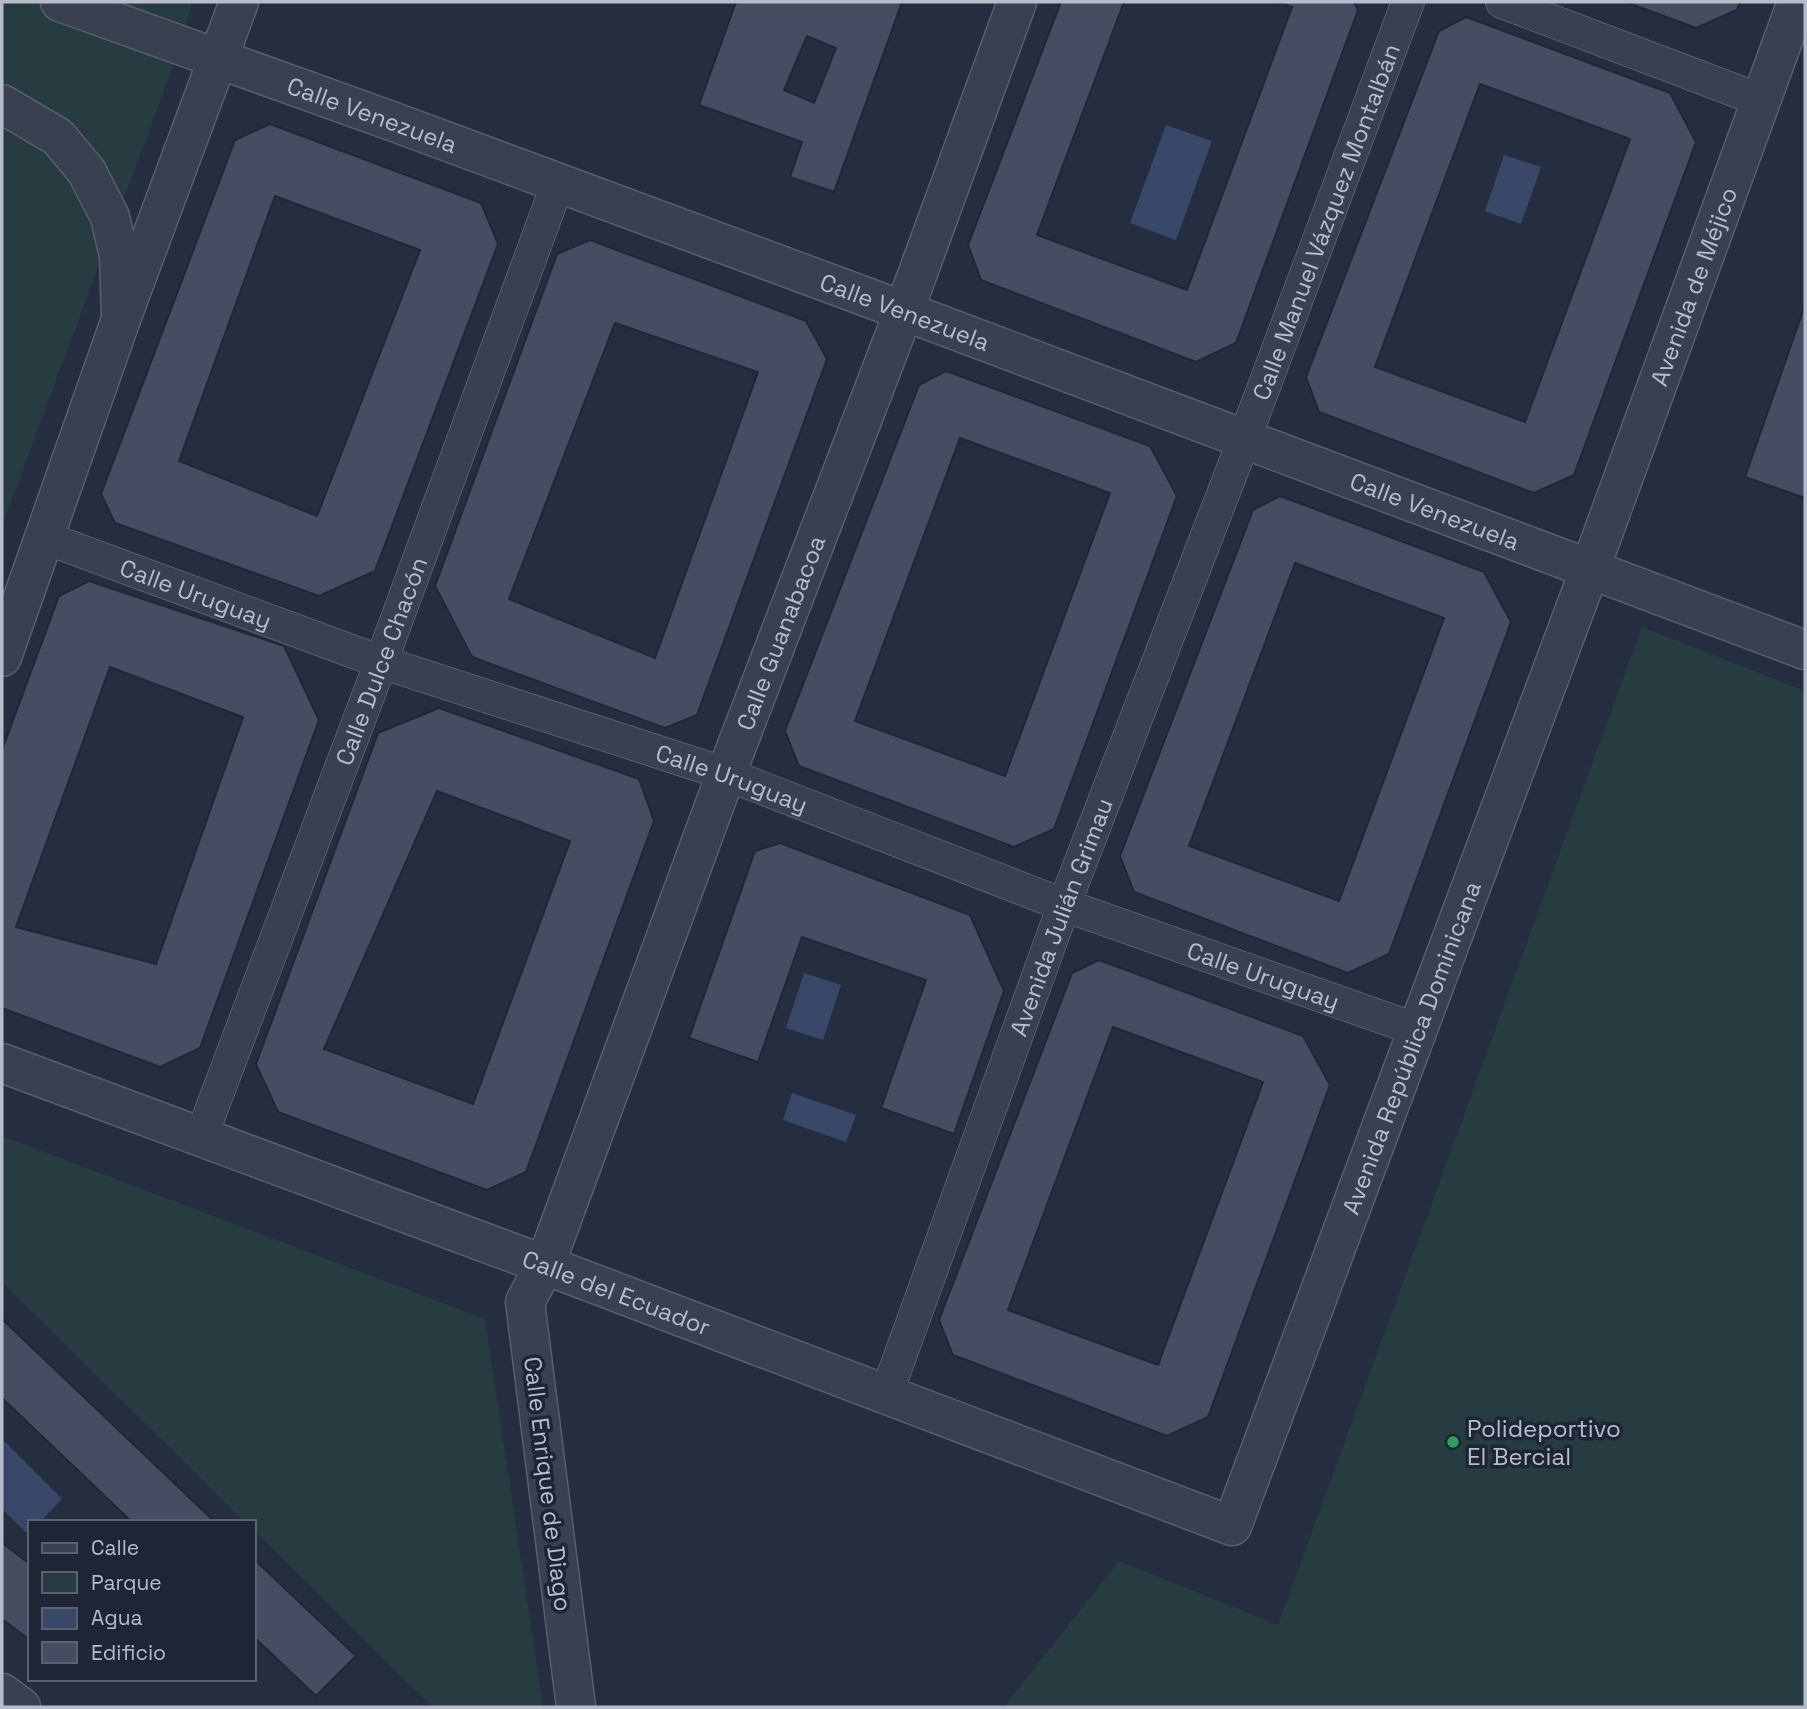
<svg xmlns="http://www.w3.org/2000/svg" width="1807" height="1709" viewBox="0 0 1807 1709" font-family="'Space Grotesk',sans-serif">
	<rect width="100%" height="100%" fill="#252e40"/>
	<path fill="#273c41" d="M 2,2 L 192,2 L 181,45 L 2,526 Z
		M 1642,627 L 1805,691 L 1805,1707 L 1004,1707 L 1119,1561 L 1278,1625 Z
		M 2,1136 L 485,1319 L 543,1707 L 433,1707 L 254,1530 L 254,1522 L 245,1522 L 2,1282 Z"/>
	<path fill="#394868" d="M 1166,125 L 1212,141 L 1176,240 L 1130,223 Z
		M 1504,155 L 1541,167 L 1521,224 L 1485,211 Z
		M 804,973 L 841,985 L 823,1040 L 786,1028 Z
		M 792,1093 L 856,1115 L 846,1142 L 783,1120 Z
		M 2,1439 L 62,1499 L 40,1522 L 30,1522 L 30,1532 L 28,1534 L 2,1509 Z"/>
	<path fill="#444d62" stroke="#202737" stroke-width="2" fill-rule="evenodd" d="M 736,2 L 902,2 L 834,192 L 790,177 L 802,142 L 699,105 ZM 807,36 L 836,48 L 814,103 L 784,90 Z
		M 1061,2 L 1124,2 L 1037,235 L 1187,290 L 1292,7 L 1277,2 L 1354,2 L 1358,10 L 1236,343 L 1196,362 L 981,280 L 968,245 Z
		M 1626,2 L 1740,2 L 1737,10 L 1696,28 Z
		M 1466,17 L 1670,93 L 1696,142 L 1574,475 L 1534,493 L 1319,412 L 1306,377 L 1439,31 ZM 1480,84 L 1630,139 L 1525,422 L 1375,367 Z
		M 270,124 L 481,203 L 498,244 L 375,571 L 319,596 L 115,523 L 101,494 L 235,140 ZM 275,196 L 420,250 L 317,516 L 179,461 Z
		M 590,240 L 806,321 L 827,359 L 697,715 L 665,728 L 472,657 L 435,586 L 557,254 ZM 615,323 L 758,372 L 655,658 L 509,599 Z
		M 1805,305 L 1805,498 L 1745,477 Z
		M 946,371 L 1150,446 L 1177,496 L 1054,829 L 1014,847 L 799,766 L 785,731 L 919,385 ZM 960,438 L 1110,493 L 1005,776 L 855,721 Z
		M 1280,496 L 1484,572 L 1511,622 L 1389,954 L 1348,973 L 1134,892 L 1120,856 L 1253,510 ZM 1295,563 L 1444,618 L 1339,901 L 1189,846 Z
		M 89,581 L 284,646 L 319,720 L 200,1048 L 160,1067 L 2,1008 L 2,750 L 59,596 ZM 110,667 L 243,717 L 156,964 L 16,927 Z
		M 439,708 L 639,779 L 654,821 L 526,1172 L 487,1190 L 278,1112 L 256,1064 L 378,733 ZM 437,791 L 570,841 L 473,1104 L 324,1049 Z
		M 780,843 L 970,915 L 1004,991 L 954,1134 L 881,1108 L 926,980 L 802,937 L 758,1062 L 689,1038 L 755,851 Z
		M 1099,960 L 1303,1036 L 1330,1085 L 1208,1417 L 1167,1436 L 953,1355 L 939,1320 L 1072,973 ZM 1113,1027 L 1263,1082 L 1158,1365 L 1008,1310 Z
		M 2,1319 L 215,1522 L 132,1522 L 2,1398 Z
		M 2,1543 L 30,1564 L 30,1640 L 2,1619 Z
		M 254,1559 L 356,1656 L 316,1696 L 254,1637 Z"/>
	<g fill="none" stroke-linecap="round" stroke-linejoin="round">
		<defs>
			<g id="pedestrian">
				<path d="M 1502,2 L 1760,100"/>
				<path id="s1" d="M 43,537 L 381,662 L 726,774 L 1064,905 L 1418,1030"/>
				<path id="s2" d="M 201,1137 L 381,662 L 558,183"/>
				<path id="s3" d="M 886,1395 L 1064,905 L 1244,440 L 1408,2"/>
			</g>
			<g id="minor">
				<path id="s4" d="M 60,2 L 397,123 L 904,311 L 1805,650"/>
				<path d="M 2,104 L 58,137 L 87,172 L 110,217 L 119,256 L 121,319"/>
				<path id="s5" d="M 2,1063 L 545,1265 L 1232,1526 L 1590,569 L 1797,2"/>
				<path d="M 2,1693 L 21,1707"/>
				<path id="s6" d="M 576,1707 L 525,1302 L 545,1265 L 726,774 L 904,311 L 1017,2"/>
			</g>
			<path id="tertiary" d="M 2,657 L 121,319 L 239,2"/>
		</defs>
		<use href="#pedestrian" stroke="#575e6d" stroke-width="34"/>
		<use href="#minor" stroke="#575e6d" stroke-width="41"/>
		<use href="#tertiary" stroke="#575e6d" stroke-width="41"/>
		<use href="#pedestrian" stroke="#394050" stroke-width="32"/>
		<use href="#minor" stroke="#394050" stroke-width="38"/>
		<use href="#tertiary" stroke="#394050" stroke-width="38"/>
	</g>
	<circle fill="#2e9e5b" stroke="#1e2535" stroke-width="2.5" cx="1453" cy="1442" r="7"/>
	<g text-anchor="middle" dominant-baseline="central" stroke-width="7" stroke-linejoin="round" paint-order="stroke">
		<g font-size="24" fill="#b6bcca" stroke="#1e2535">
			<text stroke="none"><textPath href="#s4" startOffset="332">Calle Venezuela</textPath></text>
			<text stroke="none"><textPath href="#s3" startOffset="1253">Calle Manuel Vázquez Montalbán</textPath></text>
			<text stroke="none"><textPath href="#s5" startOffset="2637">Avenida de Méjico</textPath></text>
			<text stroke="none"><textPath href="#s4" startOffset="900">Calle Venezuela</textPath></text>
			<text stroke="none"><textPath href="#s4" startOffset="1466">Calle Venezuela</textPath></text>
			<text stroke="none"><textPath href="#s1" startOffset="163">Calle Uruguay</textPath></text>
			<text stroke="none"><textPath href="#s6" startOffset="1125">Calle Guanabacoa</textPath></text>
			<text stroke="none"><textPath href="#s2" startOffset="509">Calle Dulce Chacón</textPath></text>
			<text stroke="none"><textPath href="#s1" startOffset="730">Calle Uruguay</textPath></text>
			<text stroke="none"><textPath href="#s3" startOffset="509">Avenida Julián Grimau</textPath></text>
			<text stroke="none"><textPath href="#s1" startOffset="1297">Calle Uruguay</textPath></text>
			<text stroke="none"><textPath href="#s5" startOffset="1825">Avenida República Dominicana</textPath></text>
			<text stroke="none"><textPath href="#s5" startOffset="656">Calle del Ecuador</textPath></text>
			<text transform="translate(548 1484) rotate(83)">Calle Enrique de Diago</text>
		</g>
		<g font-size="24" fill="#b6bcca" stroke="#1e2535" text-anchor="start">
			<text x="1467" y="1428">Polideportivo<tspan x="1467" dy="28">El Bercial</tspan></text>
		</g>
	</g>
	<rect width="1807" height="1709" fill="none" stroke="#b6bcca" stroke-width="7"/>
	<rect x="28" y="1520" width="228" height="161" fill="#1e2535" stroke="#5b6171" stroke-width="2"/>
	<rect x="42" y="1543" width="35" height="10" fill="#394050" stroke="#5b6171" stroke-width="2"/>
	<text x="91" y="1555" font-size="21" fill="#b6bcca">Calle</text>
	<rect x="42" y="1572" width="35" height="21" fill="#273c41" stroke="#5b6171" stroke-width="2"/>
	<text x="91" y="1590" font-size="21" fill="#b6bcca">Parque</text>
	<rect x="42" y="1608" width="35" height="21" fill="#394868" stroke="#5b6171" stroke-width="2"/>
	<text x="91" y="1625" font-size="21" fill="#b6bcca">Agua</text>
	<rect x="42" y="1642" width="35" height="21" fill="#444d62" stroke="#5b6171" stroke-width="2"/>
	<text x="91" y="1660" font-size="21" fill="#b6bcca">Edificio</text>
</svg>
